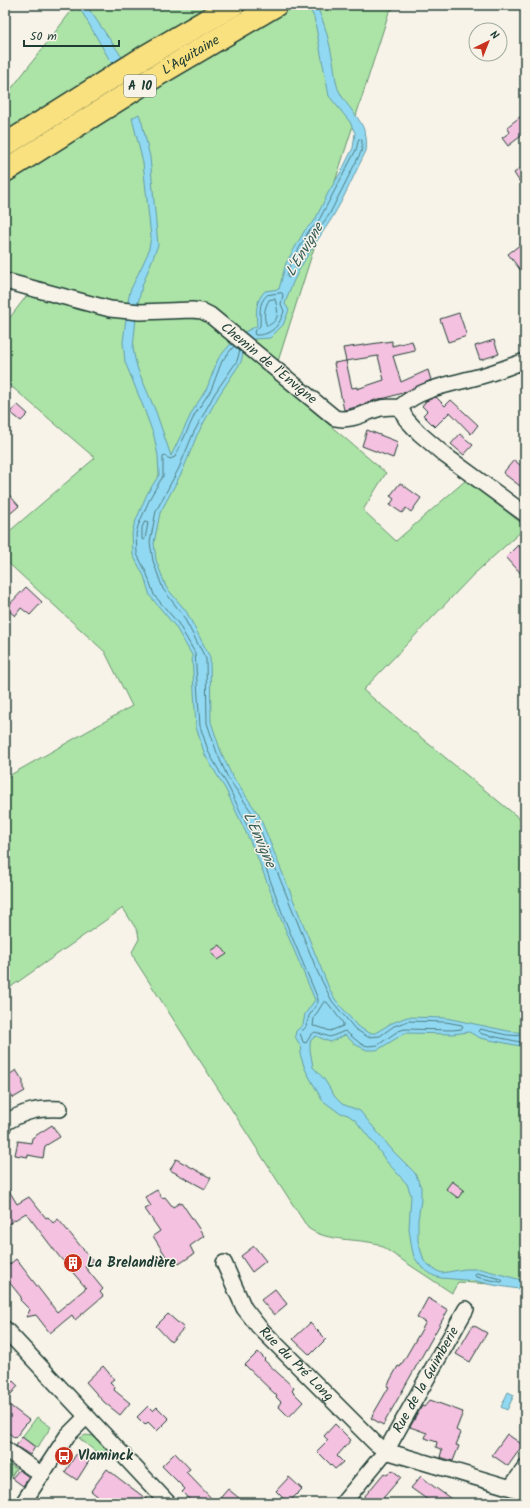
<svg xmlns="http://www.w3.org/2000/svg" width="530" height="1508" viewBox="0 0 530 1508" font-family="Kalam,sans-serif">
	<rect width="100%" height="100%" fill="#f7f3e8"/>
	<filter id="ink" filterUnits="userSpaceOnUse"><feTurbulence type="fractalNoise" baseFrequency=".025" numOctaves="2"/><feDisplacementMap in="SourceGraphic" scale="8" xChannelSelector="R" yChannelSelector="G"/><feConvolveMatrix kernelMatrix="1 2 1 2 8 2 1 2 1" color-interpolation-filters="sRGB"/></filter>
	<g filter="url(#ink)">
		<path fill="#ace4a7" stroke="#66906e" d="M 76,5 L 398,5 L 389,12 L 273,377 L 386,473 L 363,510 L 396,541 L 466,480 L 525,526 L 525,528 L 473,575 L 363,690 L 525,823 L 525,1286 L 458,1282 L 452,1293 L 378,1244 C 356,1238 327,1242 308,1228 L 135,960 L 132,952 L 139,939 L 138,932 L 123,908 L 5,991 L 5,778 L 132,706 L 105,652 L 5,560 L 5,535 L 95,458 L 5,381 L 5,324 L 28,294 L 5,288 L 5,97 Z
			M 37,1417 L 51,1427 L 37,1448 L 22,1437 Z
			M 86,1435 L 93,1436 L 105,1448 L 106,1450 L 103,1455 L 100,1455 L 79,1438 Z
			M 5,1461 L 16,1469 L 5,1486 Z"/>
		<path fill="#91d9f2" stroke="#639ba6" d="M 75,5 L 86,5 L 122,57 L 112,64 L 82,12 Z
			M 309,5 L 316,5 C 325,23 329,41 333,61 C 335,70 335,83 339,91 C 350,113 370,123 366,151 C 355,172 345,197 332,218 C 314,246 294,272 285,304 L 289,310 L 283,325 L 270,338 L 254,339 L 244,349 L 241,362 L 219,395 L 197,435 L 183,470 L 160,513 L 154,543 L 156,560 L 166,587 L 186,611 L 210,657 L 211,722 L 221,752 L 232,776 L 259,815 L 329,988 L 335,999 L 357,1026 L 369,1033 L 375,1033 L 392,1023 L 407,1017 L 446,1018 L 508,1031 L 525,1033 L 525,1047 L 480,1038 L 469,1032 L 453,1034 L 405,1033 L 379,1049 L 376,1050 L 367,1050 L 356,1045 L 345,1035 L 330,1042 L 316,1036 L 311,1040 L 310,1044 L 310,1050 L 313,1067 L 324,1079 L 335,1097 L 342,1104 L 360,1111 L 393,1151 L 415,1173 L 421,1187 L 421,1200 L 418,1220 L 418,1241 L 424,1261 L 435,1270 L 442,1273 L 465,1269 L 481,1269 L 525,1281 L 525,1290 L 493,1285 L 476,1281 L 441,1278 L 434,1276 L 422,1268 L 414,1257 L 412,1249 L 409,1229 L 411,1195 L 407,1184 L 386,1161 L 376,1146 L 355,1120 L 348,1115 L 338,1112 L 322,1100 L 305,1069 L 300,1054 L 302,1049 L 295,1036 L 296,1031 L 303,1025 L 305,1014 L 315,1000 L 281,919 L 257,856 L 226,790 L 205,755 L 196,727 L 192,655 L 175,626 L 150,596 L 144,576 L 133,555 L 132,533 L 134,525 L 147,494 L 159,475 L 158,456 L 154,436 L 143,406 L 125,362 L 123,342 L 126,318 L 128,316 L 127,307 L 130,291 L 148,253 L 151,237 L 143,163 L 132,118 L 139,114 L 142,123 L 150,157 L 158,245 L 142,286 L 137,308 L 133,348 L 135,359 L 138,370 L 156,412 L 171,456 L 192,412 L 207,388 L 218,359 L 238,335 L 257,326 C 256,313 255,301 265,291 L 279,289 L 286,263 L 305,230 L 315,220 L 328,193 L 341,172 L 353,148 L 355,133 L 350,122 L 329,96 L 314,17 L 308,6 Z
			M 508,1392 L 514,1395 L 507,1410 L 501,1407 Z"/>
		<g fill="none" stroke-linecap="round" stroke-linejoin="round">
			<path stroke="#4d7b80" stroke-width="1" d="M 359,139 L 362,140 L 362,150 L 329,215 L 317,231 L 290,277 L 288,278 L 287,276 L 290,265 L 308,232 L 318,222 L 356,150 Z
				M 282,293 L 283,295 L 281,304 L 284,311 C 280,325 271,336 255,335 L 254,332 L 260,326 C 261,315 257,304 267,295 Z
				M 275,299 C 278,311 281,320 267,326 C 263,318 264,308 269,300 Z
				M 234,346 L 222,361 L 211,390 L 195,414 L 175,457 L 170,459 L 165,456 L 163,457 L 163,476 L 151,496 L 138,526 L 136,534 L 137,554 L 147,574 L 154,595 L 178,623 L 195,653 L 200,726 L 209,753 L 229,788 L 261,855 L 284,918 L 318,999 L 318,1002 L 309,1016 L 306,1027 L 300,1033 L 303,1042 L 306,1043 L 311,1035 L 315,1032 L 330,1037 L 345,1031 L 361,1044 L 368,1046 L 378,1045 L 398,1031 L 405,1029 L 452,1030 L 462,1029 L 463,1027 L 462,1025 L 446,1022 L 408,1021 L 394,1026 L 380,1036 L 368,1037 L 355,1029 L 332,1001 L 318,973 L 255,817 L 228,778 L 217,753 L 207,723 L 206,659 L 182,614 L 163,589 L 153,561 L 150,542 L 156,511 L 179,468 L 193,434 L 202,417 L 215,393 L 237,361 L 240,350
				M 145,522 L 148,523 L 145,539 L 143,540 L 142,539 L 142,528 Z
				M 324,1002 L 327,1002 L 343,1023 L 343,1026 L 330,1031 L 319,1027 L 313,1026 L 314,1018 Z
				M 525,1036 L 507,1035 L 480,1029 L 478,1031 L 482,1034 L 525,1043
				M 477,1273 L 501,1279 L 503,1281 L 501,1282 L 476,1277 L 475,1275 Z"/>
		</g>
		<path fill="#f4c1e0" stroke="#1f3d34" d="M 525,113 L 525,133 L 508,146 L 502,138 L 510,132 L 507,127 Z
			M 525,165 L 525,190 L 514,173 Z
			M 521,244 L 525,250 L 525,276 L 508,254 Z
			M 459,313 L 467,336 L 448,342 L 440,319 Z
			M 494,340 L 499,354 L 480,360 L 475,346 Z
			M 392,341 L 392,346 L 412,341 L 415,351 L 393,356 L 401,382 L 428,370 L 431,380 L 405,392 L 386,398 L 378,399 L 356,407 L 344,410 L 334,363 L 346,361 L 352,388 L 357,387 L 357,389 L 384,380 L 378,356 L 346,361 L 343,348 Z
			M 436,397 L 445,406 L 451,400 L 478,425 L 471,434 L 450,412 L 435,427 L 423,415 L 427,411 L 422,406 L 426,401 Z
			M 18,405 L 28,414 L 21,421 L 10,412 Z
			M 367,430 L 398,442 L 393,458 L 362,446 Z
			M 460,434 L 473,445 L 464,455 L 451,444 Z
			M 514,460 L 525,469 L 525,479 L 520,486 L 503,473 Z
			M 400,483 L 421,498 L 411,512 L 406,508 L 402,513 L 390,505 L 394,499 L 390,496 Z
			M 5,490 L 19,506 L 5,518 Z
			M 518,545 L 525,553 L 525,578 L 506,557 Z
			M 26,587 L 42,602 L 30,615 L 21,608 L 15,616 L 6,608 Z
			M 220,945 L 227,954 L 218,960 L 211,951 Z
			M 16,1070 L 23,1081 L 23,1088 L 25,1091 L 13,1098 L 9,1092 L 5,1095 L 5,1078 Z
			M 52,1125 L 60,1137 L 45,1146 L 43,1158 L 28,1155 L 28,1157 L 15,1155 L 18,1141 L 31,1143 L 32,1138 Z
			M 176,1159 L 211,1178 L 205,1189 L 170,1170 Z
			M 452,1181 L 464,1190 L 458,1198 L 446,1189 Z
			M 5,1184 L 17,1204 L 29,1197 L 46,1218 L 48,1217 L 53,1223 L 58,1219 L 93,1261 L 85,1267 L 103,1289 L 100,1292 L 103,1296 L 75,1320 L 72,1315 L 50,1333 L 36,1315 L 26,1317 L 30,1310 L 20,1300 L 21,1297 L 5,1277 L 5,1268 L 16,1259 L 57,1312 L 86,1288 L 58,1255 L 26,1213 L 5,1226 Z
			M 157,1190 L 162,1198 L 165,1197 L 173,1207 L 181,1202 L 204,1236 L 190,1246 L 194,1254 L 179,1264 L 174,1258 L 169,1261 L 153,1236 L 160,1231 L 145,1209 L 151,1206 L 145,1197 Z
			M 254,1246 L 266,1261 L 252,1272 L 241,1256 Z
			M 275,1289 L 287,1304 L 274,1315 L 261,1300 Z
			M 428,1298 L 448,1310 L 383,1425 L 371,1418 L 389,1387 L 387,1386 L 398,1366 L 400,1367 L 426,1322 L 417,1318 Z
			M 168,1314 L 184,1328 L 171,1342 L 156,1326 Z
			M 310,1323 L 326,1339 L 310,1355 L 293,1339 Z
			M 473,1325 L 487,1333 L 470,1362 L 456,1354 Z
			M 258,1352 L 265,1359 L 264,1360 L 294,1388 L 292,1391 L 303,1402 L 289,1417 L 278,1406 L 281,1402 L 276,1397 L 277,1396 L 245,1365 Z
			M 103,1366 L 114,1379 L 110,1382 L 115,1387 L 114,1390 L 130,1403 L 120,1415 L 104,1402 L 86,1382 Z
			M 10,1378 L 18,1386 L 5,1401 L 5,1383 Z
			M 430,1400 L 463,1412 L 456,1430 L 461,1433 L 456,1445 L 459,1446 L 453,1461 L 440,1457 L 442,1450 L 436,1447 L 437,1442 L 425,1438 L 427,1433 L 410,1427 L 422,1406 L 424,1407 Z
			M 5,1402 L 29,1420 L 15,1438 L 5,1430 Z
			M 148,1406 L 153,1411 L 157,1407 L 169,1419 L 157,1431 L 148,1422 L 145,1425 L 137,1417 Z
			M 335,1424 L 351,1440 L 337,1456 L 343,1462 L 335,1469 L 317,1451 L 328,1440 L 324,1436 Z
			M 507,1434 L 523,1445 L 508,1466 L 492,1455 Z
			M 22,1437 L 35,1447 L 30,1455 L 16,1446 Z
			M 77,1453 L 89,1461 L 77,1480 L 65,1472 Z
			M 175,1453 L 190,1469 L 186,1472 L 216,1503 L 228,1489 L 245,1503 L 193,1503 L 182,1492 L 185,1489 L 162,1466 Z
			M 107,1469 L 121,1480 L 152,1503 L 106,1503 L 91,1491 Z
			M 19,1470 L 29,1477 L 23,1486 L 12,1478 Z
			M 392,1470 L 401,1477 L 379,1503 L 359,1503 L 384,1473 L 387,1475 Z
			M 421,1476 L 433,1486 L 457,1503 L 432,1503 L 411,1488 Z
			M 289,1477 L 302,1489 L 288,1503 L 276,1491 Z"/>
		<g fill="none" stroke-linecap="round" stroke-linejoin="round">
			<defs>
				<g id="minor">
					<path id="s1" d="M 5,281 L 110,309 L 140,312 L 192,310 L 202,311 L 210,315 L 335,418 C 352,422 365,412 381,408 C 388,407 394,407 400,407 C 422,387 454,384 481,376 C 496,372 510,366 525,361"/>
					<path d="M 400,407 L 406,419 L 419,433 L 446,456 L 525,514"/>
					<path d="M 5,1123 C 24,1111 38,1108 60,1109"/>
					<path id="s2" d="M 224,1263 L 244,1308 L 259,1327 L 375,1443 L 386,1451 L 525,1492"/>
					<path d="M 5,1329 L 168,1503"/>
					<path d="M 5,1449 L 42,1475"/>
					<path d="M 511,1487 L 525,1468"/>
					<path d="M 23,1503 L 67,1436 L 86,1417"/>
					<path id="s3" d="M 343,1503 L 386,1451 L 466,1309"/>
				</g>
				<g id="highway">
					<path d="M 5,145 L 146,56 L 233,5"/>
					<path id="s4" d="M 5,171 L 159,74 L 276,5"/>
				</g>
			</defs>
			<use href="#minor" stroke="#1f3d34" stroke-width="18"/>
			<use href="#highway" stroke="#1f3d34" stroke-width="25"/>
			<use href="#minor" stroke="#f7f3e8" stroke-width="15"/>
			<use href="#highway" stroke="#fae180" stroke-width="22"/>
		</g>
	</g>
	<defs>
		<symbol id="building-disc" viewBox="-11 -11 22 22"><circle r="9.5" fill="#c8321e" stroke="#f7f3e8"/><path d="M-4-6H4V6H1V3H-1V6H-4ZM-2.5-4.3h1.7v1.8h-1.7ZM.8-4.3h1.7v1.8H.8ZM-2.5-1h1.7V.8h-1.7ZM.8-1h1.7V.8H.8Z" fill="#fff"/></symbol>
		<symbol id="bus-disc" viewBox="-11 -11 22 22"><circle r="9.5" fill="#c8321e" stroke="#f7f3e8"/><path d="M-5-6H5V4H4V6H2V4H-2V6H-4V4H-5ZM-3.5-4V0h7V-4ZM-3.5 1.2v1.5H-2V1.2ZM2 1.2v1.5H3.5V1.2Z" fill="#fff"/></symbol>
	</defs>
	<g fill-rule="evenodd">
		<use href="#building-disc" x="62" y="1252" width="22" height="22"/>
		<use href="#bus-disc" x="53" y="1445" width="22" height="22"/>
	</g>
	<g text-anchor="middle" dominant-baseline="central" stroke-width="3" stroke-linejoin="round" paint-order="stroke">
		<rect fill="#f7f3e8" stroke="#60746a" stroke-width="1" x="124" y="75" width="32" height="22" rx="3"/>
		<g font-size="13" font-weight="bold" fill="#1f3d34">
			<text x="140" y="86">A 10</text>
		</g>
		<g font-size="14" fill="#1f3d34" stroke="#f7f3e8">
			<text stroke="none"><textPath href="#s4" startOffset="219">L'Aquitaine</textPath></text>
			<text stroke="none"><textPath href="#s1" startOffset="286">Chemin de l'Envigne</textPath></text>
			<text stroke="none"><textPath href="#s2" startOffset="126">Rue du Pré Long</textPath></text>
			<text stroke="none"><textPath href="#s3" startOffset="149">Rue de la Guimberie</textPath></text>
		</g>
		<g font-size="14" font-weight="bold" fill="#1f3d34" stroke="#f7f3e8" text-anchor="start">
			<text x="87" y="1263">La Brelandière</text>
			<text x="78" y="1456">Vlaminck</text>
		</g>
		<g font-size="15" font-style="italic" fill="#365c5a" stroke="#f7f3e8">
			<text transform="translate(305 250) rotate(-59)">L'Envigne</text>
			<text transform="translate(259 840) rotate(66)">L'Envigne</text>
		</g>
	</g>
	<rect width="530" height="1508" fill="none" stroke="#f7f3e8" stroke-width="20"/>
	<rect x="10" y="10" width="510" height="1488" fill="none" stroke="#1f3d34" stroke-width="1.5" filter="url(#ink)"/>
	<g transform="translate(488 42) rotate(43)"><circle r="19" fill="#f7f3e8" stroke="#a1aaa0"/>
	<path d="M0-3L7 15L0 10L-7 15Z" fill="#c8321e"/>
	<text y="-6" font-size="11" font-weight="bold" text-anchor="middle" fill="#1f3d34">N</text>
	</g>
	<path d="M24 40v6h95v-6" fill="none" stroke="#1f3d34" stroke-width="2"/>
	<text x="30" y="40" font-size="12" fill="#1f3d34" stroke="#f7f3e8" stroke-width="3" paint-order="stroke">50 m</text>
</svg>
